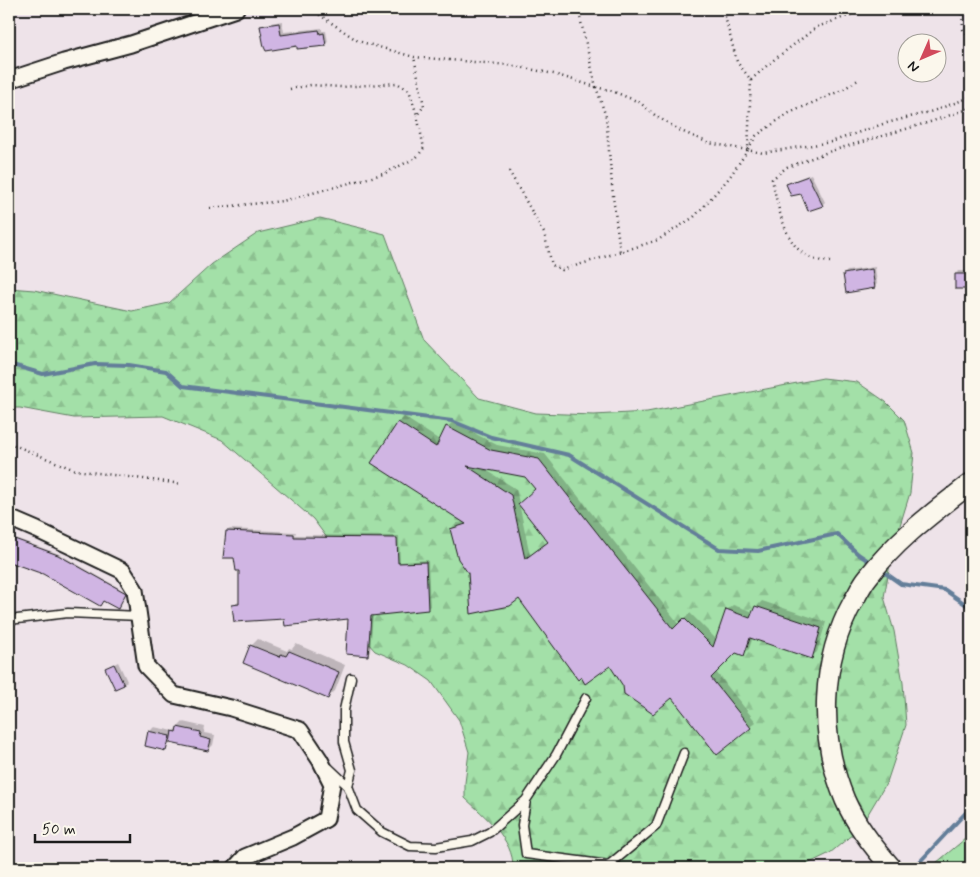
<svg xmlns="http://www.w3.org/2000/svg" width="980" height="877" viewBox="0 0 980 877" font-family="Mynerve,sans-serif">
	<defs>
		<pattern id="forest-firs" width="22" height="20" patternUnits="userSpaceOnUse" patternTransform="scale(1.25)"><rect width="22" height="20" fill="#a3e0a8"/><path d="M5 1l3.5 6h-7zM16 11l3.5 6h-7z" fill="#8cc090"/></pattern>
	</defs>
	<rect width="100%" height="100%" fill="#eee3e9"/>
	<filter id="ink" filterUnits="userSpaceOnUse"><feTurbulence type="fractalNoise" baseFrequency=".02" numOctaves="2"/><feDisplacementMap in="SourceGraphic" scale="10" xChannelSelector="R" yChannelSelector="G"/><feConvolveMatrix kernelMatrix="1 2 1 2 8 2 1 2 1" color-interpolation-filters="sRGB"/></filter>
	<g filter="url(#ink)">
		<path fill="url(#forest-firs)" stroke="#607e62" d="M 320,218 L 385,234 L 424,340 L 479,398 L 536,413 L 594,415 L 647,412 L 823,378 L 857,382 L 886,402 L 904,420 L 914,453 L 910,493 L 893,548 L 884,597 L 894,631 L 903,683 L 906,725 L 887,782 L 859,829 L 830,853 L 799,868 L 513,868 C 514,839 484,816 465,798 L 465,783 L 469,752 L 459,720 L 431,681 L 408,665 L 375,651 L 359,633 L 342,558 L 313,519 L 222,440 L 163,416 L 74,418 L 20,408 L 9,408 L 9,288 L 34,290 L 132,311 L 169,303 L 212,264 L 258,233 Z
			M 971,834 L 971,868 L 930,868 Z"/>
		<path fill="#0003" fill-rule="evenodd" d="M 282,21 L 284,32 L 322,28 L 322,31 L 326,31 L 328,42 L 325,44 L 298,45 L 262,27 L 265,24 Z
			M 811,174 L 825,202 L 822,205 L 788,184 L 790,182 Z
			M 875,267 L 877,284 L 874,287 L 844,274 L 847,271 Z
			M 959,271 L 971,271 L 971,288 L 956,287 L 956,274 Z
			M 404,417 L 441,441 L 447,427 L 453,422 L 497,445 L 545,454 L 679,624 L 690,613 L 717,640 L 727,610 L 733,605 L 754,612 L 756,607 L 762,601 L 826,622 L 817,652 L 811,657 L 753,637 L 749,649 L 743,654 L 736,652 L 716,672 L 756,722 L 717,753 L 672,696 L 624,685 L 610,664 L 519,597 L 469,572 L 451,529 L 457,523 L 464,522 L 373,463 L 399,422 ZM 483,468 L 526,475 L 536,488 L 549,541 L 530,555 L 516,489 Z
			M 230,529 L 296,532 L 295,535 L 399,536 L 400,562 L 428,560 L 430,606 L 427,609 L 373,615 L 370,652 L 368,654 L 350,618 L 285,617 L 234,605 L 236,603 L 240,602 L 240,570 L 227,531 Z
			M 9,536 L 59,554 L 126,592 L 119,607 L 118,608 L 44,573 L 9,561 Z
			M 258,639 L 287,651 L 289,648 L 292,649 L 296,644 L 345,665 L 335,691 L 328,697 L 251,646 Z
			M 118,662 L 127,681 L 124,684 L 107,668 Z
			M 183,722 L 205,727 L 204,733 L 215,735 L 213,745 L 208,750 L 171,742 L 166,749 L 149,732 L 154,727 L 174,731 Z"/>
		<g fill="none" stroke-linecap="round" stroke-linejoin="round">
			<path stroke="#647e99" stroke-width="4" d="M 9,364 L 43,374 L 95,364 L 129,365 L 166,371 L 183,386 L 452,421 L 491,437 L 569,455 L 719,549 L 758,551 L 837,534 L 858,554 L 873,564
				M 881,570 L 901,584 L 945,590 L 971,608
				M 914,868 L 971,807"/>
		</g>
		<path fill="#d0b5e3" stroke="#1c1c1c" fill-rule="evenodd" d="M 279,23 L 281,35 L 319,30 L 320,34 L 324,33 L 326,46 L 297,49 L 297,46 L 266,51 L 264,47 L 260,26 Z
			M 808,176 L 823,206 L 808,211 L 801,194 L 791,196 L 786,184 Z
			M 872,269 L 875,288 L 846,293 L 843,274 Z
			M 955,274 L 971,274 L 971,289 L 955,289 Z
			M 398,422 L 436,447 L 446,426 L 491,450 L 539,459 L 673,629 L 684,618 L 713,647 L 726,609 L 750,618 L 755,606 L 821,628 L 812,659 L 750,638 L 744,656 L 736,653 L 711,678 L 751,728 L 717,755 L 672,698 L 653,714 L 624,694 L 623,686 L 610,666 L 585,684 L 581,677 L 578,680 L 519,599 L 510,606 L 471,614 L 468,573 L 458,559 L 450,529 L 466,524 L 371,463 ZM 467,466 L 525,477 L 535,489 L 518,504 L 548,542 L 525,559 L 511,495 Z
			M 226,531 L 294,534 L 294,537 L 397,538 L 398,563 L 426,562 L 428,610 L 371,616 L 368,656 L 346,654 L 348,619 L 285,626 L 284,619 L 234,622 L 232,605 L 239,604 L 239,571 L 236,571 L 234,558 L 223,558 Z
			M 9,537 L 58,555 L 126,593 L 118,609 L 103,601 L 100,606 L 43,574 L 9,562 Z
			M 250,645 L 280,657 L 281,654 L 286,656 L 289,651 L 339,672 L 328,699 L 243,663 Z
			M 114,664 L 124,685 L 115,689 L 105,668 Z
			M 177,727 L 201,732 L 200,737 L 211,740 L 208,751 L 170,743 L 172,731 L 176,732 Z
			M 148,731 L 170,736 L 166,751 L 145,746 Z"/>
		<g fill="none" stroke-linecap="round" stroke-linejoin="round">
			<defs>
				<path id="service" d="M 9,620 L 68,613 L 140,616
					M 329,768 L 348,786 L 357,810 L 382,832 L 410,846 L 436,847 L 472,841 L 490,832 L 526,800 L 556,755 L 586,698
					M 348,786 L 352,770 L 344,742 L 344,710 L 351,678
					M 526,800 L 522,825 L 526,854 L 609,865 L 656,826 L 684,753"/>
				<path id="minor" d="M 9,80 L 64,62 L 131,44 L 236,9
					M 9,518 L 37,530 L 123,571 L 135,590 L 146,666 L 174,695 L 231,708 L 300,730 L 320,760 L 332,784 L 326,819 L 293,837 L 245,857 L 235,868"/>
				<path id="tertiary" d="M 892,868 C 874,848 856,825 845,800 C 818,735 820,661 854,600 C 859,592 862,584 868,577 C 897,539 934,512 971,483"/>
			</defs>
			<use href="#service" stroke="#1c1c1c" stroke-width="11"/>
			<use href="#minor" stroke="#1c1c1c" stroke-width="19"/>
			<use href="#tertiary" stroke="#1c1c1c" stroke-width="22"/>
			<path stroke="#1c1c1c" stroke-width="2.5" stroke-dasharray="1 4" stroke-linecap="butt" d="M 311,9 L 358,41 L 414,57 L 509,65 L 554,74 L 596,87 L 578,9
				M 962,9 L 963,29 L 971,43
				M 751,80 L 771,62 L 817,27 L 853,14 L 860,9
				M 596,87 L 606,117 L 613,196 L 620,252 L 658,240 L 694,217 L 729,178 L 748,150 L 751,80 L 737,62 L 723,9
				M 596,87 L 612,91 L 639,102 L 656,116 L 681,131 L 709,143 L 763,153 L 831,142 L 883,124 L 933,111 L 971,97
				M 290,89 L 311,85 L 341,87 L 397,83 L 409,90 L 417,115 L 424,106 L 414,57
				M 748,149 L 756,136 L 787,114 L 842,90 L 858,80
				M 509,171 L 544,233 L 552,265 L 562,270 L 620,252
				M 210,208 L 283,201 L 383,174 L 416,158 L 424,148 L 417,115
				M 830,262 C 823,261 813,260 807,256 C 784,244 777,202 772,179 L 787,167 L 831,151 L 930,122 L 971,108
				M 9,443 L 75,470 L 182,484"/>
			<use href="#service" stroke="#fbf7ec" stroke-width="8"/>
			<use href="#minor" stroke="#fbf7ec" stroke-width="15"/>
			<use href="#tertiary" stroke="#fbf7ec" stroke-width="19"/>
		</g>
	</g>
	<rect width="980" height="877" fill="none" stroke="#fbf7ec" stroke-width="30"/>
	<rect x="15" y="15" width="950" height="847" fill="none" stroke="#1c1c1c" stroke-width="2" filter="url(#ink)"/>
	<g transform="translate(922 58) rotate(225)"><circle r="24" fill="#fbf7ec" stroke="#a29f99"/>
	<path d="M0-4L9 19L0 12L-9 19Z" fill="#d1495b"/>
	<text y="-8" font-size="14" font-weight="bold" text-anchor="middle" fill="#1c1c1c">N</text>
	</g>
	<path d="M35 834v8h95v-8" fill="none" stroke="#1c1c1c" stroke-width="2.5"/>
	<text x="42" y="834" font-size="15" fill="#1c1c1c" stroke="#fbf7ec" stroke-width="4" paint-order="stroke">50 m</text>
</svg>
